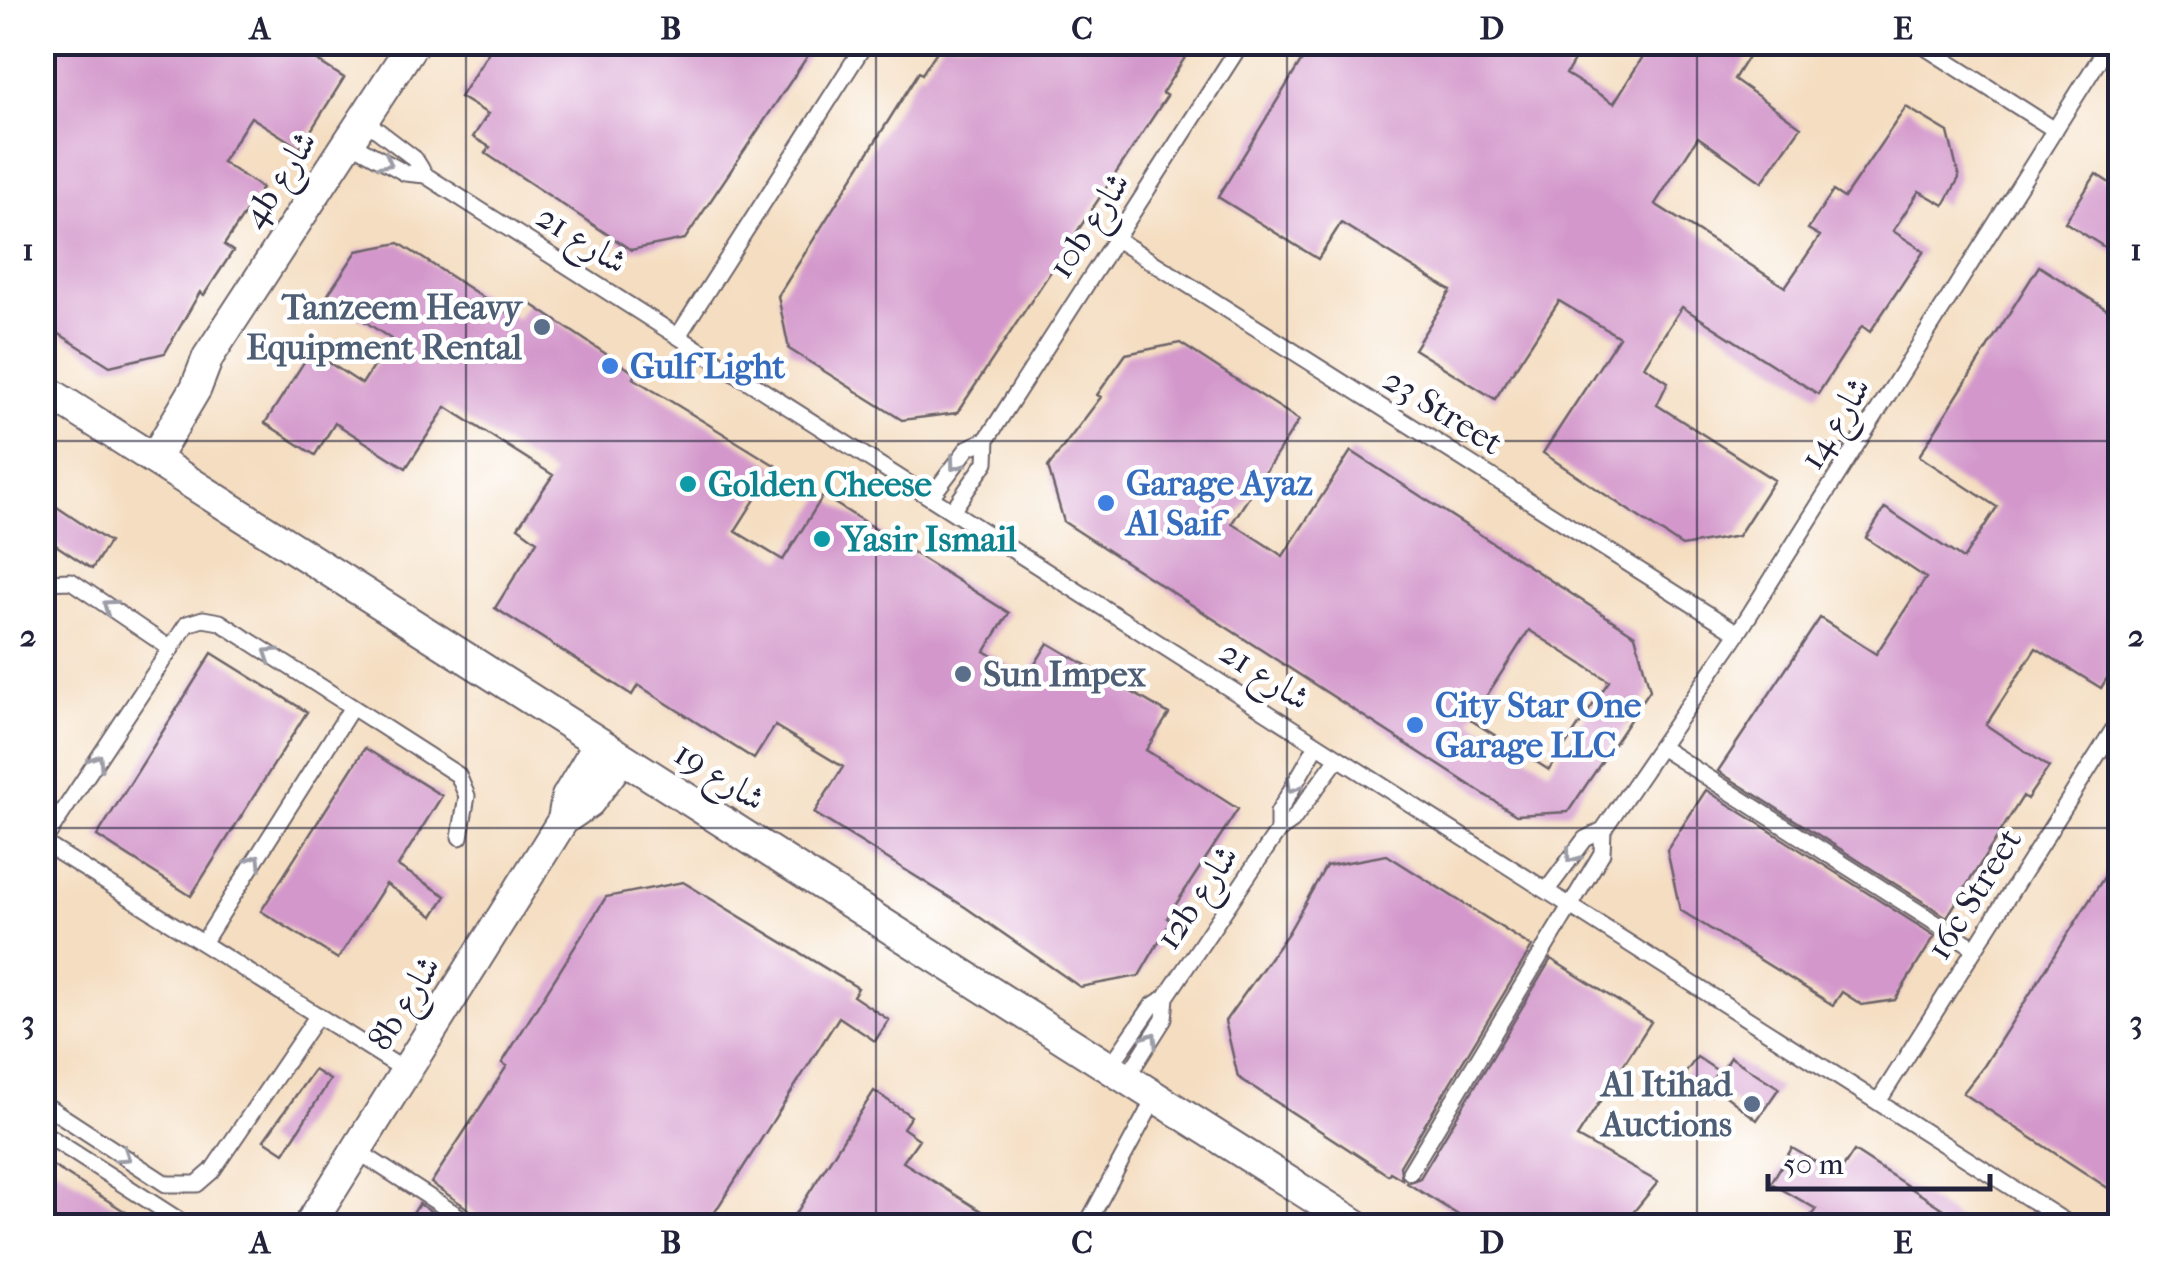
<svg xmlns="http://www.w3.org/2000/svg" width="2163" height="1269" viewBox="0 0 2163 1269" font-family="'IM FELL French Canon',Amiri,serif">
	<rect width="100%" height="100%" fill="#fff"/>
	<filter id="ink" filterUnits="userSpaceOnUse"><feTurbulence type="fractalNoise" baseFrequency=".01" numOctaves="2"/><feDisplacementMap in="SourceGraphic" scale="20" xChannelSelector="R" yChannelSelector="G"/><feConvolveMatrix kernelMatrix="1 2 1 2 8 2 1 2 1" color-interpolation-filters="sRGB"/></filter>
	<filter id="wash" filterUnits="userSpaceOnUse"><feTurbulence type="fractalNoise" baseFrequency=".0048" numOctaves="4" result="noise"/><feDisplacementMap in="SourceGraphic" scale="40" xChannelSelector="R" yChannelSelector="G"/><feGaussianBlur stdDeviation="2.25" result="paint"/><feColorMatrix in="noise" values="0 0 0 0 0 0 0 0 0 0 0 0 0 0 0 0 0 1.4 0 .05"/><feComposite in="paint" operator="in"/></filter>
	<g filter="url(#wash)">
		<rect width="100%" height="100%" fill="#f4ddc0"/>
		<g id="blocks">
			<path fill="#d397cb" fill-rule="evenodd" d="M 63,42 L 288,42 L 344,78 L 300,148 L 251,117 L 222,162 L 262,188 L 224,245 L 233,251 L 204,295 L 200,292 L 165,353 L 110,366 L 42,323 L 42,74 Z
				M 495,42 L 817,42 L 685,239 L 631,250 L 485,153 L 490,147 L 473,137 L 488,114 L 460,97 Z
				M 943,42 L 1195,42 L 1162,93 L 1167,96 L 957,413 L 902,420 L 789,349 L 778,296 L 919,72 L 922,74 Z
				M 1313,42 L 1585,42 L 1566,74 L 1614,103 L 1652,42 L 1757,42 L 1734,79 L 1801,127 L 1762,182 L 1698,137 L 1655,204 L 1785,287 L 1820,236 L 1808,229 L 1833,191 L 1844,198 L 1906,107 L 1948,132 L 1959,178 L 1944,205 L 1919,191 L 1893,231 L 1924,251 L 1870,332 L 1862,326 L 1818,394 L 1682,307 L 1644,366 L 1668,382 L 1657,405 L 1774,480 L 1738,536 L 1682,546 L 1543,453 L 1619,337 L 1559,301 L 1495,399 L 1414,349 L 1451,291 L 1341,223 L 1318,259 L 1218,197 Z
				M 2096,174 L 2120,190 L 2120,257 L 2065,222 Z
				M 399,243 L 517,319 L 528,302 L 636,374 L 633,378 L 776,466 L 735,531 L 783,560 L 823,496 L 1009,613 L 985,651 L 1027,677 L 1048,643 L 1169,714 L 1146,750 L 1238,809 L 1167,918 L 1171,921 L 1139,976 L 1080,987 L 965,907 L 814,813 L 843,767 L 775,726 L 754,759 L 638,685 L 632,695 L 495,608 L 537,541 L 518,527 L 553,475 L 446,407 L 406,468 L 335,423 L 315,455 L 265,423 L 311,351 L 362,384 L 391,339 L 327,296 L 357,251 Z
				M 2039,266 L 2120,318 L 2120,657 L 2101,688 L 2036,648 L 1986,725 L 2049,767 L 2027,799 L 2023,796 L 1947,917 L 1718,771 L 1820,618 L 1876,654 L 1926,578 L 1866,538 L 1885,508 L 1963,559 L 1997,507 L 1919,456 Z
				M 1180,343 L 1299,420 L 1232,523 L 1283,556 L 1351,451 L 1635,635 L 1650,690 L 1568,812 L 1516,815 L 1064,522 L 1048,467 L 1101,397 L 1097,395 L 1126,354 ZM 1529,630 L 1609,681 L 1549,770 L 1471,720 Z
				M 42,497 L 109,542 L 92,569 L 42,536 Z
				M 212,653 L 307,712 L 191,896 L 97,836 Z
				M 365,748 L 442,796 L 398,866 L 446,896 L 433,916 L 386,884 L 338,959 L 261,911 Z
				M 1706,790 L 1935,936 L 1895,1000 L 1862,1005 L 1842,992 L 1833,1005 L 1680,910 L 1667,850 Z
				M 2120,852 L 2120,1196 L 1963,1093 L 1984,1066 Z
				M 1387,855 L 1532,947 L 1400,1166 L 1402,1179 L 1390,1172 L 1388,1175 L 1238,1077 L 1225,1021 L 1288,933 L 1326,866 Z
				M 683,882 L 858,988 L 853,996 L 889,1020 L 875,1041 L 839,1017 L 706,1226 L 485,1226 L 480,1217 L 431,1183 L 507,1066 L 502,1063 L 606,897 Z
				M 1551,959 L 1651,1022 L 1577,1137 L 1658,1182 L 1622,1226 L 1476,1226 L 1407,1183 L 1420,1178 Z
				M 1697,1057 L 1718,1071 L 1700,1098 L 1678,1083 Z
				M 1730,1057 L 1779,1088 L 1757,1120 L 1713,1086 Z
				M 314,1070 L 330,1080 L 284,1153 L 264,1140 Z
				M 874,1091 L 911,1116 L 903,1128 L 919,1139 L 903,1162 L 1005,1226 L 788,1226 Z
				M 1792,1148 L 1838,1175 L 1854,1151 L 1969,1226 L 1804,1226 L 1816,1209 L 1771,1183 Z
				M 42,1159 L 148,1226 L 42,1226 Z
				M 419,1204 L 454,1226 L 405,1226 Z"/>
		</g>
	</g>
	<g filter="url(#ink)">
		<use href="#blocks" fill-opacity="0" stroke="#6c636a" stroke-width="2.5"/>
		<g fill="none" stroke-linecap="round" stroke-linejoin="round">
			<defs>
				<path id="lane" d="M 1917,42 L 2055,130
					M 364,120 L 415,159 L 425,175 L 2072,1226
					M 349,142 L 405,173 L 425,175
					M 1116,239 L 1738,633
					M 678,336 L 866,42
					M 931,497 L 968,448 L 987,439
					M 952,511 L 986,462 L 987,439 L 1242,42
					M 42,582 L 71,581 L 171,649
					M 1660,747 L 1975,948
					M 1278,831 L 1278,813 L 1317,745
					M 42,842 L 406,1071
					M 43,842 L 187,624 L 203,619 L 220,622 L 458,775 L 467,796 L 460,837
					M 1547,890 L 1585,839 L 1603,830 L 1738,633 L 2110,42
					M 203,943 L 352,707
					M 1109,1068 L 1152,1006 L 1166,997 L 1278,831 L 1292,821 L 1338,758
					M 1126,1079 L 1164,1019 L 1166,997
					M 1878,1102 L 2120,719
					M 42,1103 L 166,1184 L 197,1184 L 212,1171 L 318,1015
					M 42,1132 L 188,1226
					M 356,1150 L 474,1226
					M 1410,1172 L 1602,853 L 1603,830
					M 1086,1226 L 1155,1098"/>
				<path id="street" d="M 42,388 L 1358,1226
					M 154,459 L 196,388 L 208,357 L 414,42
					M 563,820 L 589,802 L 622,758
					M 309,1226 L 563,820 L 567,797 L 599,743"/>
			</defs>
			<use href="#lane" stroke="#6c636a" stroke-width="19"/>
			<use href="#street" stroke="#6c636a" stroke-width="34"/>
			<use href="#lane" stroke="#fff" stroke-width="15"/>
			<use href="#street" stroke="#fff" stroke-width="30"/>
		</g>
		<defs><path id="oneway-chevron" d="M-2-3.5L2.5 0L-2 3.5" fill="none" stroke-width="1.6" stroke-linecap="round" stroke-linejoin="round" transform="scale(2.5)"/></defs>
		<g stroke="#9c9ca7">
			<use href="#oneway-chevron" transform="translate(386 162) rotate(29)"/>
			<use href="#oneway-chevron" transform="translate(956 464) rotate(127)"/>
			<use href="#oneway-chevron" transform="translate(109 606) rotate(-145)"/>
			<use href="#oneway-chevron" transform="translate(270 654) rotate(-147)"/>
			<use href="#oneway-chevron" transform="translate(97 761) rotate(-57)"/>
			<use href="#oneway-chevron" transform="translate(1293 786) rotate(120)"/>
			<use href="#oneway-chevron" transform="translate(1572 856) rotate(127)"/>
			<use href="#oneway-chevron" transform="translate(255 861) rotate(-58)"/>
			<use href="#oneway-chevron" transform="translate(1151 1039) rotate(-57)"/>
			<use href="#oneway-chevron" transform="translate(124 1156) rotate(33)"/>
		</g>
	</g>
	<path fill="none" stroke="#22223b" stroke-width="2.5" stroke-opacity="0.55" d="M 466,42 L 466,1226M 876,42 L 876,1226M 1287,42 L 1287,1226M 1697,42 L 1697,1226M 42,441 L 2120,441M 42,828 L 2120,828"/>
	<g fill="#5c6f8a" stroke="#fff" stroke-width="4">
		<circle cx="542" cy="327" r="10"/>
		<circle cx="963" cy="674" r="10"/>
		<circle cx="1752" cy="1104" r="10"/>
	</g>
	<g fill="#3f7fe0" stroke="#fff" stroke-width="4">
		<circle cx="610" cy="366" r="10"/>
		<circle cx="1106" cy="503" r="10"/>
		<circle cx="1415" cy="725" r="10"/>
	</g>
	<g fill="#0f9aa8" stroke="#fff" stroke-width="4">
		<circle cx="688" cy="484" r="10"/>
		<circle cx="822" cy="539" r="10"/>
	</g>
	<g text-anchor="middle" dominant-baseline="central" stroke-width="9" stroke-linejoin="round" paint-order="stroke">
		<g font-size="35" fill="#22223b" stroke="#fff">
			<text transform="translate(279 179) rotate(-57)">4b شارع</text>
			<text transform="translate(1089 225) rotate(-57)">10b شارع</text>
			<text transform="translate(582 239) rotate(32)">شارع 21</text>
			<text transform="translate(1443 411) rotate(32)">23 Street</text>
			<text transform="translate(1835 423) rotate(-58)">شارع 14</text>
			<text transform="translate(1265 675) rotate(33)">شارع 21</text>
			<text transform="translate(720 776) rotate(32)">شارع 19</text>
			<text transform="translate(1974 894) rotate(-58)">16c Street</text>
			<text transform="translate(1197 897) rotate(-56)">12b شارع</text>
			<text transform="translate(404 1003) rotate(-58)">8b شارع</text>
		</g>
		<g font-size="35" font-weight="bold" fill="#4e5e75" stroke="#fff" text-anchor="end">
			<text x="522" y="307">Tanzeem Heavy<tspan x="522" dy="40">Equipment Rental</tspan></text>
			<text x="983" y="674" text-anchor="start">Sun Impex</text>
			<text x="1732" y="1084">Al Itihad<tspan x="1732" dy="40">Auctions</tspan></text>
		</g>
		<g font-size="35" font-weight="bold" fill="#366cbe" stroke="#fff" text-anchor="start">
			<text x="630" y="366">Gulf Light</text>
			<text x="1126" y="483">Garage Ayaz<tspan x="1126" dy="40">Al Saif</tspan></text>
			<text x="1435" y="705">City Star One<tspan x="1435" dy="40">Garage LLC</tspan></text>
		</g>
		<g font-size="35" font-weight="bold" fill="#0d838f" stroke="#fff" text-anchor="start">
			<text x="708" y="484">Golden Cheese</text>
			<text x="842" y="539">Yasir Ismail</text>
		</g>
	</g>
	<rect width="2163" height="1269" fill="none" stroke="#fff" stroke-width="110"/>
	<path d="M1768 1174v15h222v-15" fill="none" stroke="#22223b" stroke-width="5"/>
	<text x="1783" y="1174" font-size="30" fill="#22223b" stroke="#ffffff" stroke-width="8" paint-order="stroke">50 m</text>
	<rect x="55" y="55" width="2053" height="1159" fill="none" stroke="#22223b" stroke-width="4"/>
	<g font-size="32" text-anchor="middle" font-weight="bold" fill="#22223b">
		<text x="260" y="39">A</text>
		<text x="671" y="39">B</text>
		<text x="1082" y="39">C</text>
		<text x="1492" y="39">D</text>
		<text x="1903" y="39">E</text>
		<text x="28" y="260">1</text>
		<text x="2136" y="260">1</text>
		<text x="28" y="646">2</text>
		<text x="2136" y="646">2</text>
		<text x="28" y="1032">3</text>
		<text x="2136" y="1032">3</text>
		<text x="260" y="1253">A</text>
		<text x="671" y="1253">B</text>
		<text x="1082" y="1253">C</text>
		<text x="1492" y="1253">D</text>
		<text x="1903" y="1253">E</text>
	</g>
</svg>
